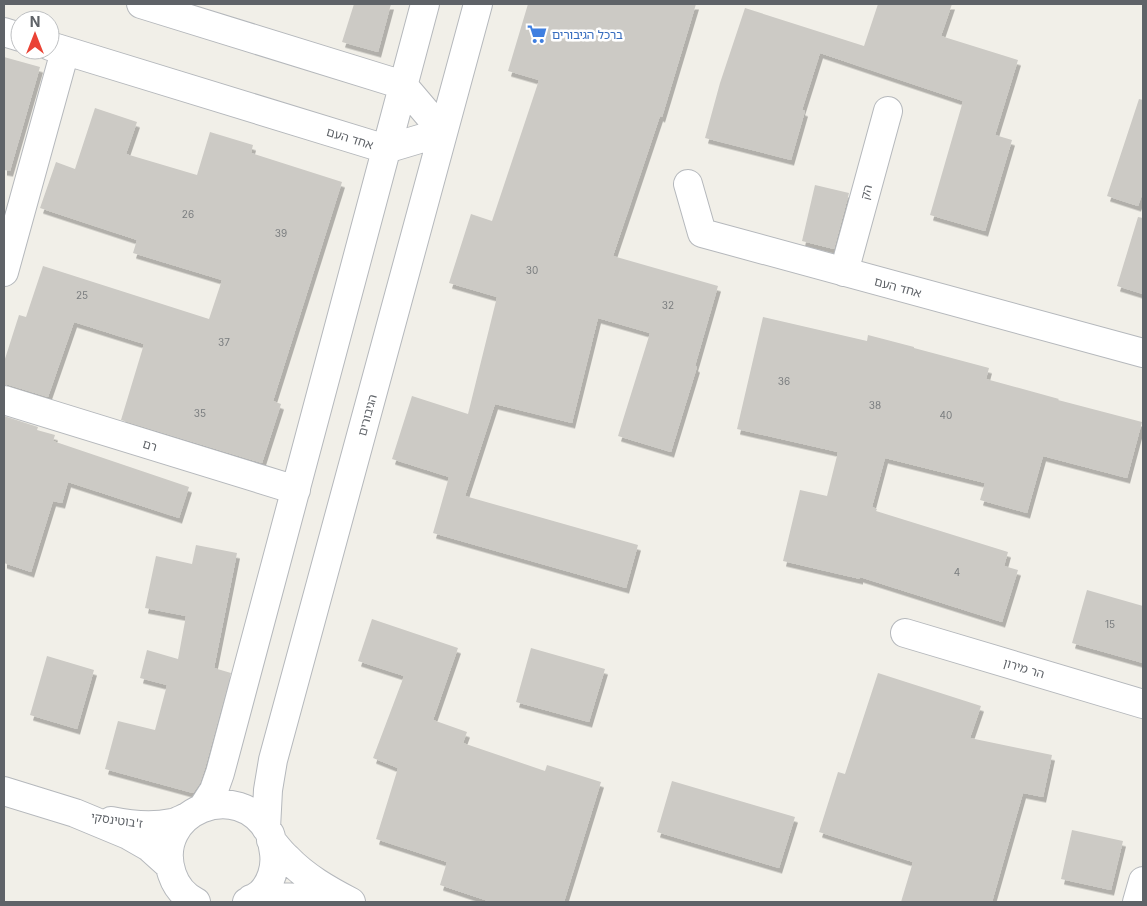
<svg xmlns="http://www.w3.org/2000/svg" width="1147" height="906" viewBox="0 0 1147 906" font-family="Inter,'Noto Sans Hebrew',sans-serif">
	<defs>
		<filter id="shadow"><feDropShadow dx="3" dy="5.5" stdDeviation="0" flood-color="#0004"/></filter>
	</defs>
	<rect width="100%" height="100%" fill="#f1efe8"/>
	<path fill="#cccac5" filter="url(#shadow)" d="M 354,4 L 391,4 L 378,52 L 342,42 Z
		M 528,4 L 696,4 L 662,117 L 660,116 L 613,256 L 718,286 L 695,366 L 697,367 L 671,452 L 618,436 L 650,333 L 598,318 L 572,423 L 495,404 L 465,496 L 638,545 L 626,588 L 433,533 L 449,477 L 392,459 L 412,396 L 468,414 L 497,297 L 449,283 L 471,214 L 492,221 L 539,80 L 508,71 Z
		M 878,4 L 952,4 L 941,36 L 1018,60 L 995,135 L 1012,140 L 985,231 L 930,215 L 963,101 L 820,53 L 802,110 L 805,111 L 791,160 L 705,138 L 720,83 L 745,8 L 864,46 Z
		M 4,57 L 40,67 L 10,171 L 4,170 Z
		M 1139,99 L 1143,100 L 1143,192 L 1138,206 L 1107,196 Z
		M 95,108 L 137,122 L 126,154 L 197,175 L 210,132 L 253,145 L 251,153 L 342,182 L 273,401 L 281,404 L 262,463 L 121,420 L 144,344 L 74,322 L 48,397 L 9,385 L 4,385 L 4,362 L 19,315 L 26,317 L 43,266 L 209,319 L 222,280 L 133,253 L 137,240 L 40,208 L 56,162 L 75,169 Z
		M 815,185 L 849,193 L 834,249 L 802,241 Z
		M 1138,217 L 1143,218 L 1143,294 L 1117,286 Z
		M 763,317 L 867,341 L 868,335 L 914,347 L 914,348 L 989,368 L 986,379 L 1059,399 L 1058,400 L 1142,422 L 1127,478 L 1043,456 L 1027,513 L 980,500 L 985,483 L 885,458 L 872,507 L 877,509 L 876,511 L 1008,552 L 1004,566 L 1018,570 L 1002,622 L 860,577 L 860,579 L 783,561 L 800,490 L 827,496 L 838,452 L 737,429 Z
		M 4,416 L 38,427 L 37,430 L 55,435 L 53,441 L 189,487 L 179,518 L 68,482 L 62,503 L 53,501 L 31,572 L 4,563 Z
		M 196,545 L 237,553 L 214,668 L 231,673 L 205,768 L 200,783 L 193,793 L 105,769 L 118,721 L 155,730 L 167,685 L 140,678 L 147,650 L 178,659 L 186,616 L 145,608 L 156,556 L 192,564 Z
		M 1087,590 L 1143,606 L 1143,663 L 1072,643 Z
		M 372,619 L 458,648 L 433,720 L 467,732 L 463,743 L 545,771 L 547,765 L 601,782 L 564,902 L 491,902 L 440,885 L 447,862 L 376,839 L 398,768 L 373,758 L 404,676 L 358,661 Z
		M 531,648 L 605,669 L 589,722 L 516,702 Z
		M 47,656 L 94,670 L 77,729 L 30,715 Z
		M 878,673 L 981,706 L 970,738 L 1052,755 L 1043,797 L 1023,793 L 992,902 L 901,902 L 913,862 L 819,832 L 838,772 L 845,774 Z
		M 672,781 L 795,817 L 779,868 L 657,832 Z
		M 1072,830 L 1123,841 L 1111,890 L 1061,879 Z"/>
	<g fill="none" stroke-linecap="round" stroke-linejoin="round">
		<defs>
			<path id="minor" d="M 141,4 L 403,85 L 443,132
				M 4,32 L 20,37
				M 50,46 L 386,149 L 443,132
				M 688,184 L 702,233 L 1143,353
				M 4,272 L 65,51
				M 844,272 L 888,111
				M 4,400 L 296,490
				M 905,633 L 1143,704
				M 4,791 L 75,813 L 128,835 L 149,847 L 169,865
				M 203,807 L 214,790 L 220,773 L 425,4
				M 111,821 C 130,825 153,827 172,823 C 177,822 182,819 187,817
				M 266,828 L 268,790 L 273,760 L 478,4
				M 271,840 C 276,846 281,853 287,858 C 305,877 328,890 351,902
				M 251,899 C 280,897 301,896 330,902
				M 196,902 C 184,896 176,886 172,874 C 151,812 239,775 270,834 C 272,839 273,847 274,853 C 276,867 271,884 260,894 C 256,897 251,900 247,902
				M 1137,902 L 1143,881"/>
		</defs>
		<use href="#minor" stroke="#b5b8bc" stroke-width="30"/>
		<use href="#minor" stroke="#fff" stroke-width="28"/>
	</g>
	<defs>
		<symbol id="supermarket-bare" viewBox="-9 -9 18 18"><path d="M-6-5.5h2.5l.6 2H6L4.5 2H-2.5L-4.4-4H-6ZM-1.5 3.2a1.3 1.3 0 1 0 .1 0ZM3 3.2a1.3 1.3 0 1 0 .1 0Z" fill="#3f7fe0" stroke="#fff" stroke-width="2.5" paint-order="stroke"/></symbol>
	</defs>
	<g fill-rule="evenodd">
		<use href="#supermarket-bare" x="523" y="20" width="28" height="28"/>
	</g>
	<g text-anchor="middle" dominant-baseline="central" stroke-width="5" stroke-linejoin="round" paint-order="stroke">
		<g font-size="10" fill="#7a7d7f">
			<text x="188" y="214">26</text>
			<text x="281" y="233">39</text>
			<text x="532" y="270">30</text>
			<text x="82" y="295">25</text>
			<text x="668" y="305">32</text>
			<text x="224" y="342">37</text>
			<text x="784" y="381">36</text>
			<text x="875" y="405">38</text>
			<text x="200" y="413">35</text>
			<text x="946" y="415">40</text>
			<text x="957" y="572">4</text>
			<text x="1110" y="624">15</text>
		</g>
		<g font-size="12" fill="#366cbe" stroke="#fff" text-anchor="start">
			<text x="552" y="34">ברכל הגיבורים</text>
		</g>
		<g font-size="12" fill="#5f6368" stroke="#fff">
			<text transform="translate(350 138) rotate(17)">אחד העם</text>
			<text transform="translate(866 192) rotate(-75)">הק</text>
			<text transform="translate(898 287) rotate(15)">אחד העם</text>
			<text transform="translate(367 415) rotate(-75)">הגיבורים</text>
			<text transform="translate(150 445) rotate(17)">רם</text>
			<text transform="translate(1024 668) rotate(17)">הר מירון</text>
			<text transform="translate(117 820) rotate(8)">ז'בוטינסקי</text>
		</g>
	</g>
	<rect width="1147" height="906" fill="none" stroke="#5f6368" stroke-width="10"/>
	<g transform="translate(35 35)"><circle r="24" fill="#ffffff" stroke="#bfc1c3"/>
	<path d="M0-4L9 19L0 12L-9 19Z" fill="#ea4335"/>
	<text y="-8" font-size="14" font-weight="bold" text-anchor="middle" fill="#5f6368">N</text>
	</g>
</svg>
